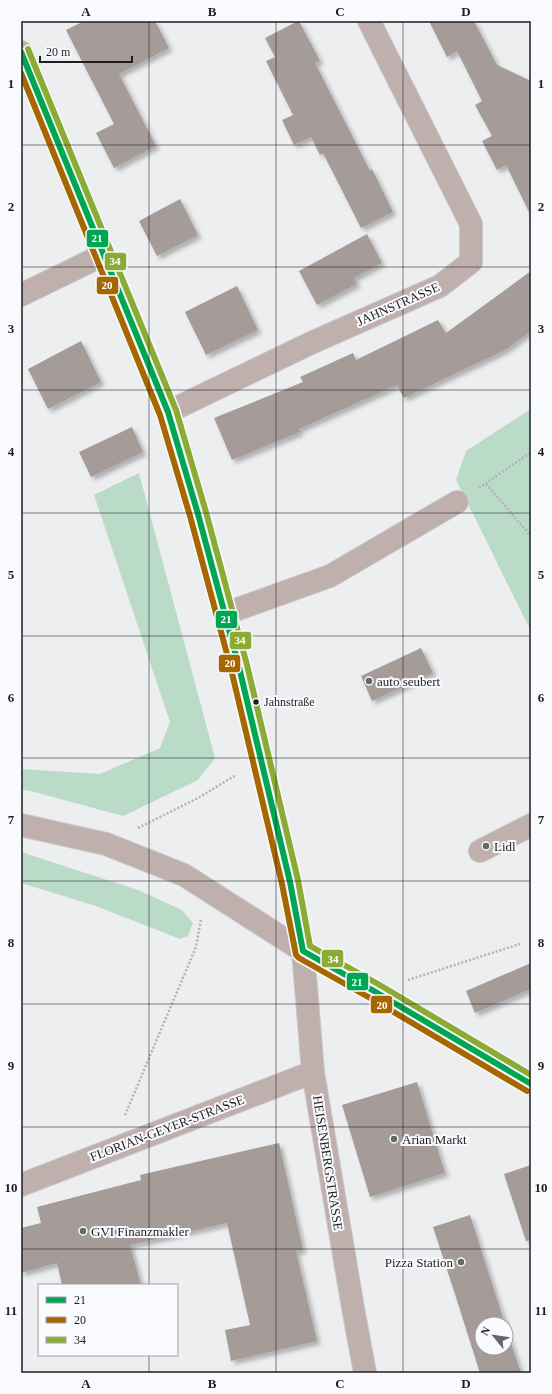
<svg xmlns="http://www.w3.org/2000/svg" width="552" height="1394" viewBox="0 0 552 1394" font-family="Georgia,serif">
	<defs>
		<filter id="shadow"><feDropShadow dx="3.5" dy="3.5" stdDeviation="2" flood-color="#0004"/></filter>
	</defs>
	<rect width="100%" height="100%" fill="#eceef0"/>
	<path fill="#badbc7" d="M 531,409 L 531,631 L 456,480 L 466,451 Z
		M 139,473 L 215,758 L 198,780 L 123,816 L 31,791 L 21,790 L 21,769 L 100,774 L 160,748 L 170,722 L 94,495 Z
		M 21,852 L 138,890 L 182,910 L 193,923 L 188,936 L 180,939 L 96,906 L 21,883 Z"/>
	<path fill="#a59b98" filter="url(#shadow)" d="M 84,21 L 155,21 L 169,48 L 119,74 L 156,146 L 114,168 L 96,133 L 114,124 L 66,30 Z
		M 298,21 L 299,21 L 320,61 L 315,63 L 370,171 L 372,169 L 393,212 L 361,228 L 323,153 L 320,155 L 311,137 L 294,145 L 282,120 L 293,115 L 266,61 L 275,57 L 265,38 Z
		M 429,21 L 474,21 L 497,65 L 531,81 L 531,216 L 506,165 L 497,170 L 482,141 L 492,136 L 475,105 L 482,101 L 457,51 L 447,57 Z
		M 180,199 L 198,235 L 157,256 L 139,221 Z
		M 367,234 L 382,263 L 354,278 L 357,284 L 317,305 L 299,271 Z
		M 531,271 L 531,331 L 505,350 L 404,398 L 397,385 L 299,429 L 300,432 L 232,460 L 214,418 L 303,382 L 300,377 L 353,353 L 356,360 L 438,320 L 446,333 Z
		M 237,286 L 258,330 L 206,355 L 185,312 Z
		M 81,341 L 101,382 L 48,409 L 28,369 Z
		M 132,427 L 143,452 L 91,477 L 79,452 Z
		M 421,648 L 433,673 L 372,701 L 361,676 Z
		M 531,963 L 531,989 L 475,1013 L 466,991 Z
		M 417,1082 L 445,1173 L 370,1197 L 342,1105 Z
		M 279,1143 L 303,1250 L 296,1251 L 317,1341 L 231,1361 L 225,1330 L 250,1325 L 227,1223 L 130,1245 L 141,1285 L 62,1285 L 57,1263 L 21,1273 L 21,1228 L 41,1223 L 37,1207 L 141,1180 L 140,1175 Z
		M 531,1165 L 531,1240 L 526,1241 L 504,1174 Z
		M 470,1215 L 505,1324 L 482,1324 L 482,1348 L 506,1348 L 506,1328 L 521,1373 L 480,1373 L 454,1291 L 433,1227 Z"/>
	<g fill="none" stroke-linecap="round" stroke-linejoin="round">
		<defs>
			<path id="minor" d="M 21,52 L 103,255 L 168,412 L 198,514 L 239,667 L 290,882 L 303,951 L 313,1072 L 353,1308 L 365,1373
				M 21,295 L 103,255
				M 168,412 L 311,343 L 440,286 L 471,262 L 471,224 L 369,21
				M 224,614 L 330,576 L 457,502
				M 21,825 L 106,844 L 184,875 L 303,951 L 374,991 L 531,1084
				M 480,851 L 531,825
				M 21,1185 L 313,1072"/>
		</defs>
		<use href="#minor" stroke="#c8c9ca" stroke-width="24"/>
		<path stroke="#b8b1b0" stroke-width="2.5" stroke-dasharray="2 2" stroke-linecap="butt" d="M 486,484 L 531,536
			M 479,488 L 531,452
			M 138,828 L 198,798 L 236,775
			M 408,980 L 520,944
			M 125,1115 L 196,947 L 201,919"/>
		<use href="#minor" stroke="#bfb0ad" stroke-width="22"/>
		<defs>
			<path id="bus-1" d="M 21,52 L 168,412 L 198,514 L 239,667 L 290,882 L 303,951 L 374,991 L 531,1084"/>
			<path id="bus-2" d="M 21,73 L 160,415 L 190,516 L 231,669 L 282,884 L 296,955 L 299,958 L 370,998 L 527,1091"/>
			<path id="bus-3" d="M 28,49 L 176,410 L 206,512 L 247,665 L 298,880 L 310,946 L 378,984 L 531,1075"/>
		</defs>
		<use href="#bus-1" stroke="#f8fafe" stroke-width="9"/>
		<use href="#bus-2" stroke="#f8fafe" stroke-width="9"/>
		<use href="#bus-3" stroke="#f8fafe" stroke-width="9"/>
		<use href="#bus-1" stroke="#00a651" stroke-width="6"/>
		<use href="#bus-2" stroke="#a76700" stroke-width="6"/>
		<use href="#bus-3" stroke="#8bab34" stroke-width="6"/>
	</g>
	<path fill="none" stroke="#1e1e20" stroke-width="1" stroke-opacity="0.55" d="M 149,21 L 149,1285M 276,21 L 276,1373M 403,21 L 403,1373M 21,145 L 531,145M 21,267 L 531,267M 21,390 L 531,390M 21,513 L 531,513M 21,636 L 531,636M 21,758 L 531,758M 21,881 L 531,881M 21,1004 L 531,1004M 21,1127 L 531,1127M 21,1249 L 531,1249M 149,1355 L 149,1373"/>
	<g fill="#666769" stroke="#f8fafe" stroke-width="1.5">
		<circle cx="369" cy="681" r="4"/>
		<circle cx="486" cy="846" r="4"/>
		<circle cx="394" cy="1139" r="4"/>
		<circle cx="83" cy="1231" r="4"/>
		<circle cx="461" cy="1262" r="4"/>
	</g>
	<circle fill="#1e1e20" stroke="#f8fafe" stroke-width="1.5" cx="256" cy="702" r="3.5"/>
	<g text-anchor="middle" dominant-baseline="central" stroke-width="4" stroke-linejoin="round" paint-order="stroke">
		<g font-size="12" fill="#1e1e20" stroke="#f8fafe" text-anchor="start">
			<text x="264" y="702">Jahnstraße</text>
		</g>
		<g font-size="13" fill="#1e1e20" stroke="#f8fafe">
			<text transform="translate(398 304) rotate(-24)">JAHNSTRASSE</text>
			<text transform="translate(167 1128) rotate(-21)">FLORIAN-GEYER-STRASSE</text>
			<text transform="translate(328 1163) rotate(81)">HEISENBERGSTRASSE</text>
		</g>
		<g font-size="13" fill="#1e1e20" stroke="#f8fafe" text-anchor="start">
			<text x="377" y="681">auto seubert</text>
			<text x="494" y="846">Lidl</text>
			<text x="402" y="1139">Arian Markt</text>
			<text x="91" y="1231">GVI Finanzmakler</text>
			<text x="453" y="1262" text-anchor="end">Pizza Station</text>
		</g>
	</g>
	<g stroke="#f8fafe" stroke-width="1.5">
		<rect x="86" y="229" width="23" height="19" rx="4" fill="#00a651"/>
		<rect x="104" y="252" width="23" height="19" rx="4" fill="#8bab34"/>
		<rect x="96" y="276" width="23" height="19" rx="4" fill="#a76700"/>
		<rect x="215" y="610" width="23" height="19" rx="4" fill="#00a651"/>
		<rect x="229" y="631" width="23" height="19" rx="4" fill="#8bab34"/>
		<rect x="218" y="654" width="23" height="19" rx="4" fill="#a76700"/>
		<rect x="321" y="949" width="23" height="19" rx="4" fill="#8bab34"/>
		<rect x="346" y="972" width="23" height="19" rx="4" fill="#00a651"/>
		<rect x="370" y="995" width="23" height="19" rx="4" fill="#a76700"/>
	</g>
	<g font-size="11" text-anchor="middle" font-weight="bold" fill="#fff">
		<text x="97" y="242">21</text>
		<text x="115" y="265">34</text>
		<text x="107" y="289">20</text>
		<text x="226" y="623">21</text>
		<text x="240" y="644">34</text>
		<text x="230" y="667">20</text>
		<text x="333" y="963">34</text>
		<text x="357" y="986">21</text>
		<text x="382" y="1009">20</text>
	</g>
	<rect width="552" height="1394" fill="none" stroke="#f8fafe" stroke-width="44"/>
	<rect x="38" y="1284" width="140" height="72" fill="#f8fafe" stroke="#a1a2a5"/>
	<rect x="46" y="1297" width="20" height="6" fill="#00a651" stroke="#a1a2a5"/>
	<text x="74" y="1304" font-size="12" fill="#1e1e20">21</text>
	<rect x="46" y="1317" width="20" height="6" fill="#a76700" stroke="#a1a2a5"/>
	<text x="74" y="1324" font-size="12" fill="#1e1e20">20</text>
	<rect x="46" y="1337" width="20" height="6" fill="#8bab34" stroke="#a1a2a5"/>
	<text x="74" y="1344" font-size="12" fill="#1e1e20">34</text>
	<g transform="translate(494 1336) rotate(300)"><circle r="19" fill="#f8fafe" stroke="#a1a2a5"/>
	<path d="M0-3L7 15L0 10L-7 15Z" fill="#666769"/>
	<text y="-6" font-size="11" font-weight="bold" text-anchor="middle" fill="#1e1e20">N</text>
	</g>
	<path d="M40 56v6h92v-6" fill="none" stroke="#1e1e20" stroke-width="2"/>
	<text x="46" y="56" font-size="12" fill="#1e1e20" stroke="#f8fafe" stroke-width="3" paint-order="stroke">20 m</text>
	<rect x="22" y="22" width="508" height="1350" fill="none" stroke="#1e1e20" stroke-width="1.5"/>
	<g font-size="13" text-anchor="middle" font-weight="bold" fill="#1e1e20">
		<text x="86" y="16">A</text>
		<text x="212" y="16">B</text>
		<text x="340" y="16">C</text>
		<text x="466" y="16">D</text>
		<text x="11" y="88">1</text>
		<text x="541" y="88">1</text>
		<text x="11" y="211">2</text>
		<text x="541" y="211">2</text>
		<text x="11" y="333">3</text>
		<text x="541" y="333">3</text>
		<text x="11" y="456">4</text>
		<text x="541" y="456">4</text>
		<text x="11" y="579">5</text>
		<text x="541" y="579">5</text>
		<text x="11" y="702">6</text>
		<text x="541" y="702">6</text>
		<text x="11" y="824">7</text>
		<text x="541" y="824">7</text>
		<text x="11" y="947">8</text>
		<text x="541" y="947">8</text>
		<text x="11" y="1070">9</text>
		<text x="541" y="1070">9</text>
		<text x="11" y="1192">10</text>
		<text x="541" y="1192">10</text>
		<text x="11" y="1315">11</text>
		<text x="541" y="1315">11</text>
		<text x="86" y="1388">A</text>
		<text x="212" y="1388">B</text>
		<text x="340" y="1388">C</text>
		<text x="466" y="1388">D</text>
	</g>
</svg>
